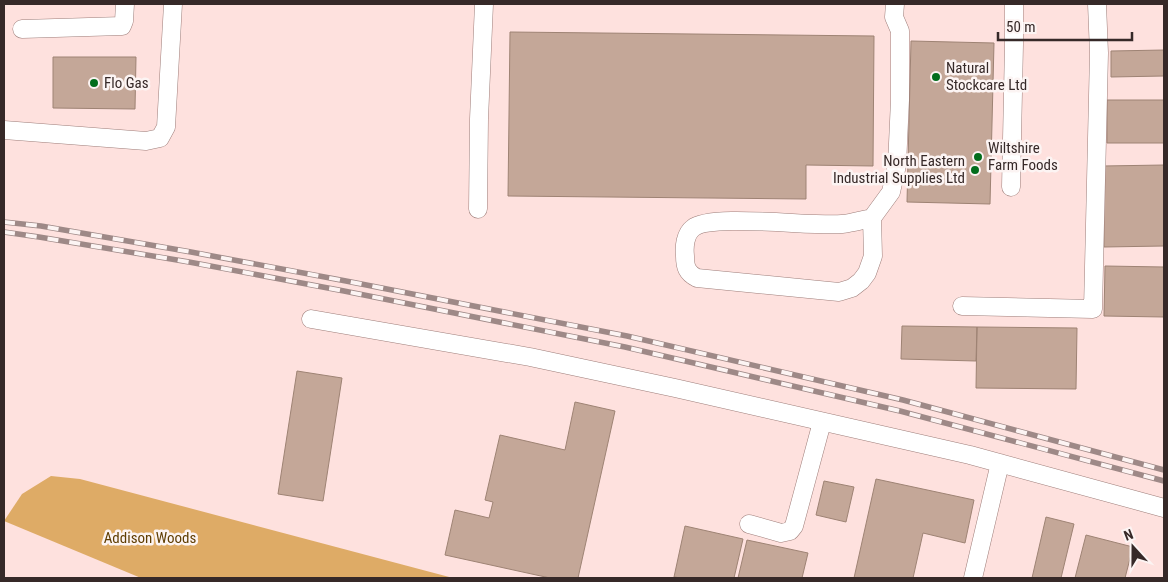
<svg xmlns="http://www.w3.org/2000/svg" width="1168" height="582" viewBox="0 0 1168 582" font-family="'Roboto Condensed',sans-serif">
	<rect width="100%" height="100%" fill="#fee1de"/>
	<path fill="#deab66" d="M 51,476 L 80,479 L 453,578 L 141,578 L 4,521 L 22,494 Z"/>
	<path fill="#c4a798" stroke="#9e8374" d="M 510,32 L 874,36 L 873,166 L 806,165 L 806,199 L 508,196 Z
		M 911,41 L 994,43 L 990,204 L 907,202 Z
		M 1164,50 L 1164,76 L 1111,77 L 1111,51 Z
		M 53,57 L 136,57 L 135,109 L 53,108 Z
		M 1107,100 L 1164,100 L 1164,143 L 1107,143 Z
		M 1164,165 L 1164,246 L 1104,247 L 1103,166 Z
		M 1105,266 L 1164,267 L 1164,317 L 1104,316 Z
		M 902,326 L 977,327 L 976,361 L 901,359 Z
		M 977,327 L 1077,328 L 1076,389 L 976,388 Z
		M 297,371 L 342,378 L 323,501 L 278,494 Z
		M 575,402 L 615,411 L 578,578 L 550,578 L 445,555 L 455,510 L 489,518 L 493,502 L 485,500 L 500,435 L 565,450 Z
		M 876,479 L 974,500 L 965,543 L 923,533 L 913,578 L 854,578 Z
		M 824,481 L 854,487 L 846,522 L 816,515 Z
		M 1046,517 L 1074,524 L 1061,578 L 1032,578 Z
		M 685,526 L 743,539 L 734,578 L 681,578 L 674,577 Z
		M 1086,535 L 1133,547 L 1125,578 L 1075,578 Z
		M 747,540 L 808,553 L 802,578 L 738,578 Z"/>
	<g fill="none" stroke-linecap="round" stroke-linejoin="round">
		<defs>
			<path id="minor" d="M 22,29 L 122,26 L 124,21 L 125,4
				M 4,130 L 146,141 L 160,138 L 166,127 L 173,4
				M 1011,187 L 1014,44 L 1014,4
				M 478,209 L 479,119 L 484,4
				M 872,218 C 862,220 852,223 842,224 C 814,227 710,213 693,228 C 685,234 684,247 685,256 C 685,267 687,273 697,278 L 839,292 L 852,288 L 861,281 L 867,273 L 873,256 L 872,218 L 891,192 L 897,165 L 900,100 L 900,31 L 894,17 L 895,4
				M 962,306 L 1093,309 L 1099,53 L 1097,4
				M 311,319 L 530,357 L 675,388 L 970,455 L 1164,508
				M 749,524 L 781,533 L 790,531 L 794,526 L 822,422
				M 973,578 L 1000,463"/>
		</defs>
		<use href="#minor" stroke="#9e7e7a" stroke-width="19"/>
		<use href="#minor" stroke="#fff" stroke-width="18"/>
		<defs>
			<path id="rail" d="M 4,222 L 41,226 L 191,252 L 346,281 L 627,336 L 903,400 L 1164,470
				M 4,232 L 39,237 L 189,262 L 344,291 L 625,347 L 900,411 L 1164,481"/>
		</defs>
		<use href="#rail" stroke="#9e8987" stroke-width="5.5"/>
		<use href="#rail" stroke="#fcf4f3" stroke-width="4" stroke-dasharray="11" stroke-linecap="butt"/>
	</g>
	<g fill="#026d1c" stroke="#fcf4f3" stroke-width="2">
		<circle cx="936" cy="77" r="5"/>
		<circle cx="94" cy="83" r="5"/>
		<circle cx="978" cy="157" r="5"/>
		<circle cx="975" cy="170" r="5"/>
	</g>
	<g text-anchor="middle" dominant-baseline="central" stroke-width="5" stroke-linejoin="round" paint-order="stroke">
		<g font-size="15" fill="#362928" stroke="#fcf4f3" text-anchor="start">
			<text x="946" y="68">Natural<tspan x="946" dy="17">Stockcare Ltd</tspan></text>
			<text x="104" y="83">Flo Gas</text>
			<text x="988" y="148">Wiltshire<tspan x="988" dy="17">Farm Foods</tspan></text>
			<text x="965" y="161" text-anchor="end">North Eastern<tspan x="965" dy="17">Industrial Supplies Ltd</tspan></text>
		</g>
		<g font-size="15" fill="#5f3d02" stroke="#fcf4f3">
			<text x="150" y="538">Addison Woods</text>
		</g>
	</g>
	<rect width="1168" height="582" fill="none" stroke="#362928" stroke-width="10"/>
	<g transform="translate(1133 547) rotate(339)" stroke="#fcf4f3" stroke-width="4" paint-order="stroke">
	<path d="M0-4L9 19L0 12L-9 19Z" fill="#362928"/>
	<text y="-8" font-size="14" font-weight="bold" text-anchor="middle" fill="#362928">N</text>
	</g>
	<path d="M998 32v8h134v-8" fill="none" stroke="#362928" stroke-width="2.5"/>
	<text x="1006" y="32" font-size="15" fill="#362928" stroke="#fcf4f3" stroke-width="4" paint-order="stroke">50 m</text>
</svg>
